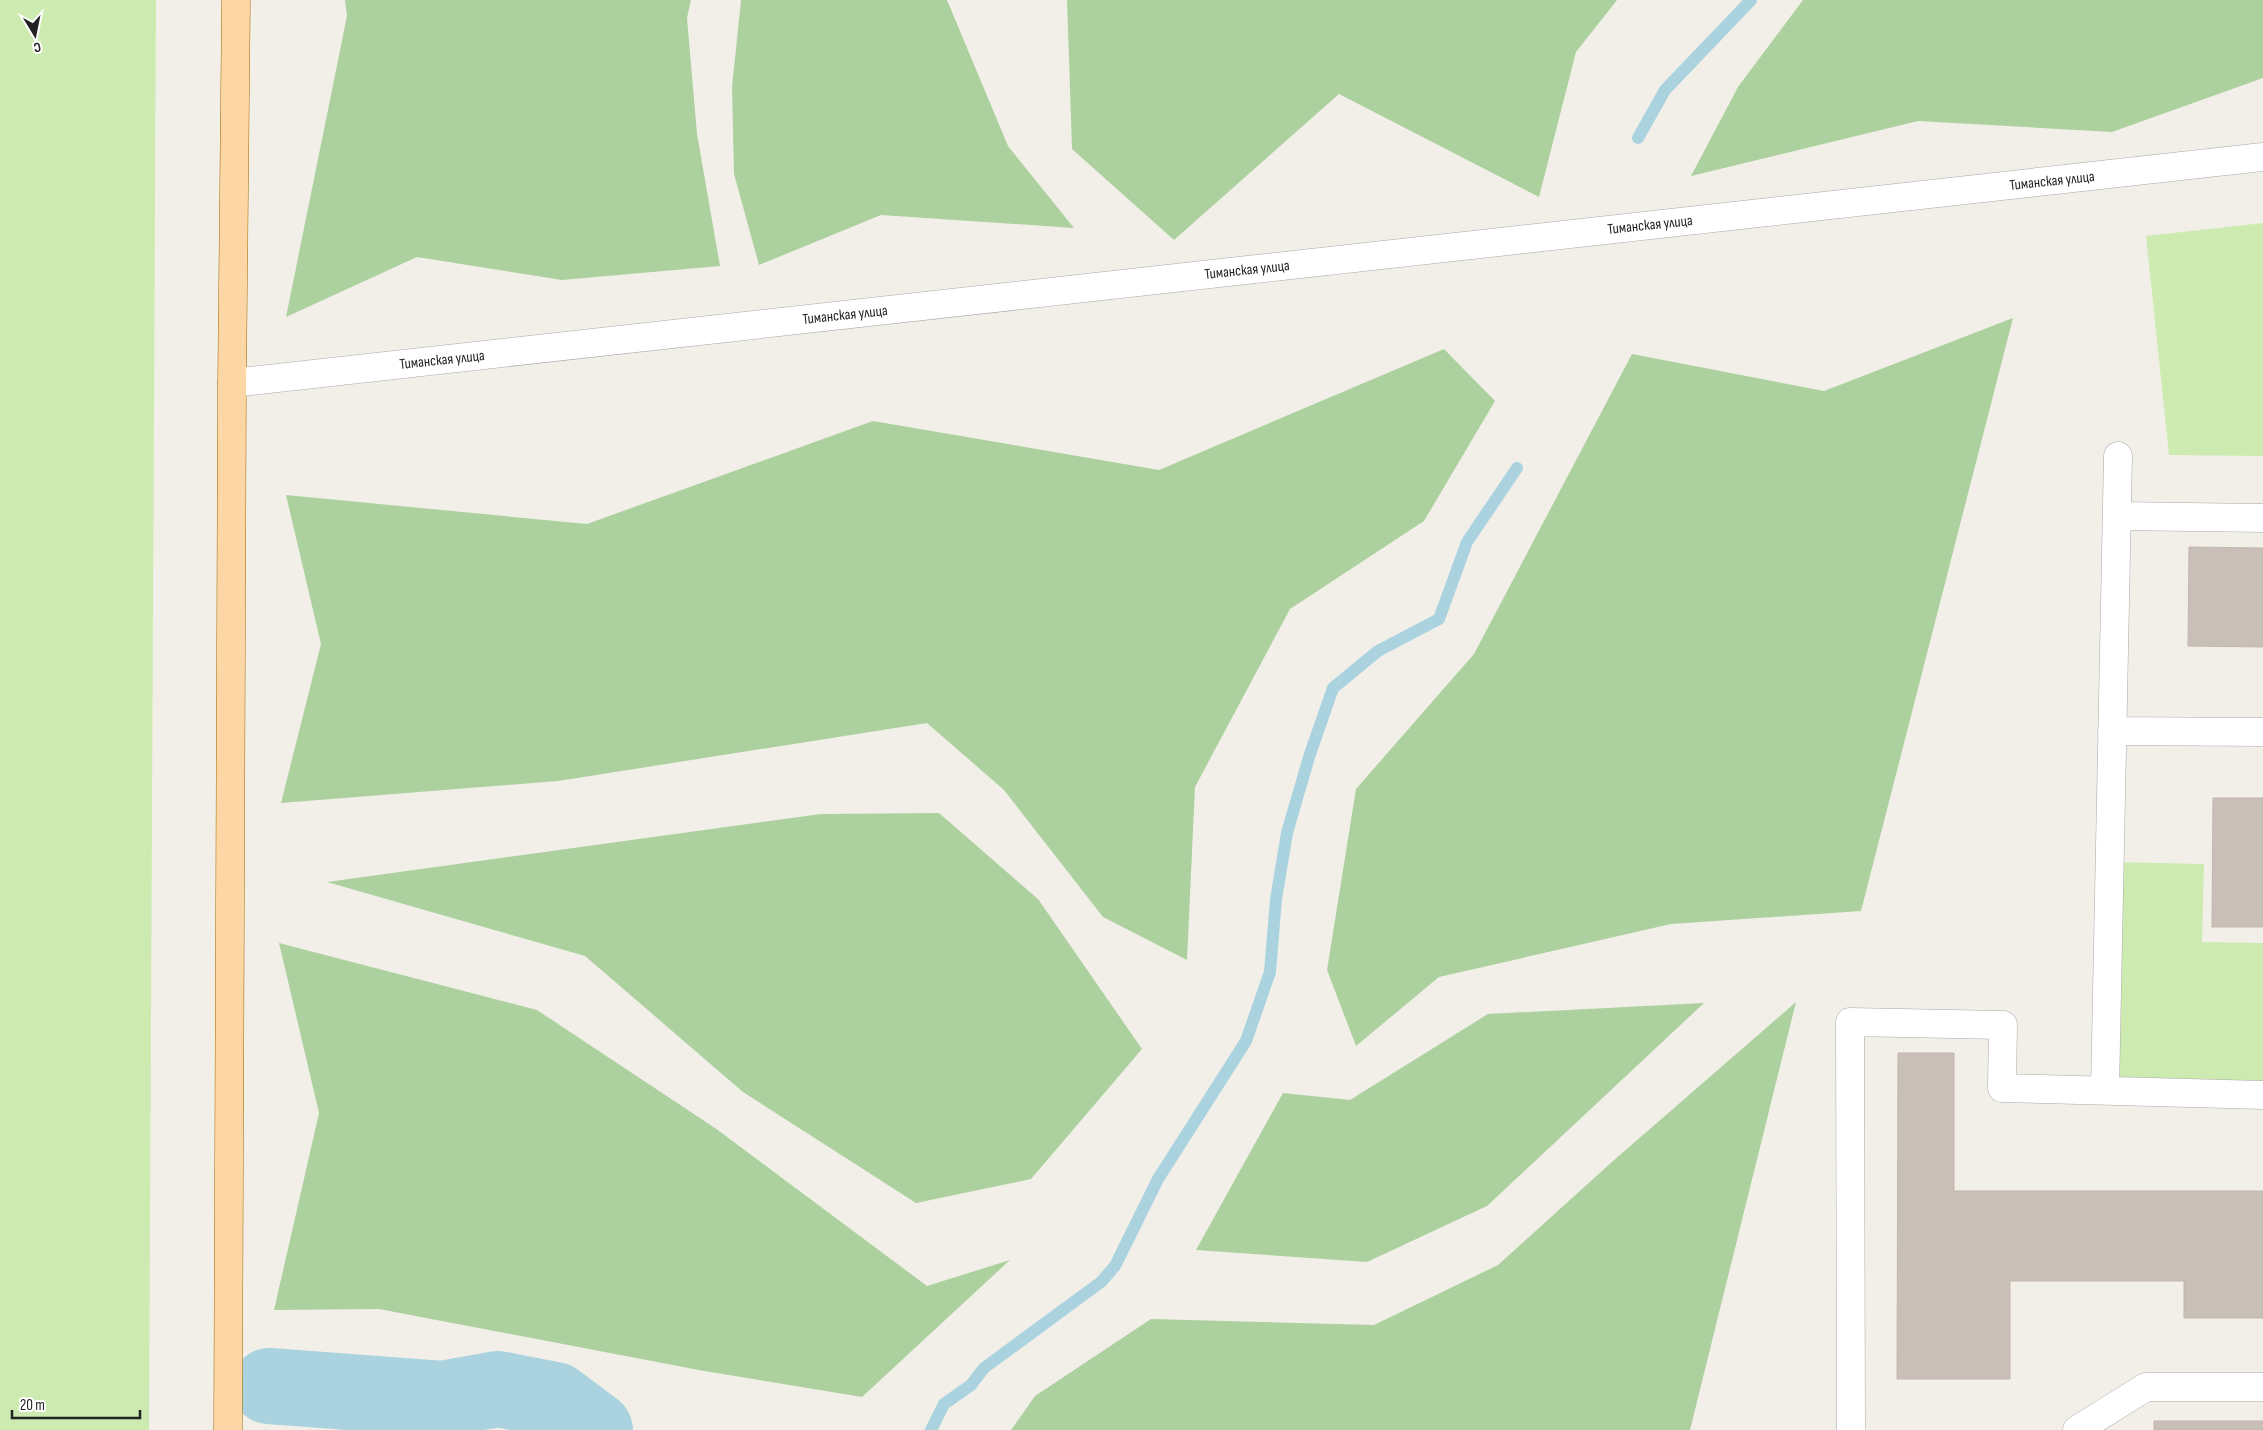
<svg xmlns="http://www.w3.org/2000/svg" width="2263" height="1430" viewBox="0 0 2263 1430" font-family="'Sofia Sans Condensed',sans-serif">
	<rect width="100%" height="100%" fill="#f2efe9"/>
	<path fill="#cdebb0" d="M 0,0 L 156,0 L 149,1430 L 0,1430 Z
		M 2263,223 L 2263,456 L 2169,455 L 2146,236 Z
		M 2114,862 L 2204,864 L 2202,942 L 2263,943 L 2263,1087 L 2109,1083 Z"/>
	<path fill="#add19e" d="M 345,0 L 691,0 L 687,18 L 697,134 L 720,266 L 562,280 L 417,257 L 286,317 L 347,16 Z
		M 741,0 L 947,0 L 1008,146 L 1074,228 L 881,215 L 759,265 L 734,174 L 732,87 Z
		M 1067,0 L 1617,0 L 1576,52 L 1539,197 L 1339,94 L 1174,240 L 1072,149 Z
		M 1803,0 L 2263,0 L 2263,78 L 2112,132 L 1918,121 L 1691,176 L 1738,87 Z
		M 2013,318 L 1861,911 L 1671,924 L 1439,977 L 1356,1046 L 1327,970 L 1356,789 L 1474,654 L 1632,354 L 1824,391 Z
		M 1444,349 L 1495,401 L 1424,521 L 1290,609 L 1195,787 L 1187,960 L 1103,917 L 1004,790 L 927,723 L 558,781 L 281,803 L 321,644 L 286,495 L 587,524 L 873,421 L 1159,470 Z
		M 939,813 L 1038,899 L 1142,1049 L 1031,1179 L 916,1203 L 743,1092 L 585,956 L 327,882 L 821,814 Z
		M 279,943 L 537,1010 L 715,1128 L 927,1286 L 1010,1260 L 862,1397 L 704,1371 L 379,1309 L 274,1310 L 319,1113 Z
		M 1796,1002 L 1690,1430 L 1011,1430 L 1035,1396 L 1151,1319 L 1374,1325 L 1498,1265 L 1613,1161 Z
		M 1704,1003 L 1487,1206 L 1367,1262 L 1196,1250 L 1283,1093 L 1350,1100 L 1488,1014 Z"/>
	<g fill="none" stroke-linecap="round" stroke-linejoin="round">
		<path stroke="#aad3df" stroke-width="12" d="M 1638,138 L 1665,90 L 1751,0
			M 931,1430 L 944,1404 L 971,1385 L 984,1368 L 1101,1282 L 1115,1266 L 1158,1179 L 1246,1041 L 1270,972 L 1276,899 L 1287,833 L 1309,757 L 1333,688 L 1378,651 L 1439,619 L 1467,542 L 1517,468"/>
		<path stroke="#aad3df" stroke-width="76" d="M 269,1386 L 442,1399 L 498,1389 L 555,1400 L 595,1430"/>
	</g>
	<path fill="#c7bfb8" stroke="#c4b6ab" d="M 2189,547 L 2263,548 L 2263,647 L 2188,646 Z
		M 2213,798 L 2263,798 L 2263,927 L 2212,927 Z
		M 1898,1053 L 1954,1053 L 1954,1191 L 2263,1191 L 2263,1318 L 2184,1318 L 2184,1281 L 2010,1281 L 2010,1379 L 1897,1379 Z
		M 2154,1421 L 2263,1421 L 2263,1430 L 2154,1430 Z"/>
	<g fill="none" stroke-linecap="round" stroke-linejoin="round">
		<defs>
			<path id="minor" d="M 232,383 L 2263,157
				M 2117,516 L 2263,518
				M 2112,731 L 2263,732
				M 2105,1090 L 2118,456
				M 1851,1430 L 1850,1022 L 2003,1025 L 2002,1088 L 2263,1095
				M 2077,1430 L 2146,1387 L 2263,1387"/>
			<path id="major" d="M 228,1430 L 232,383 L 236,0"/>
		</defs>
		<use href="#minor" stroke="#a9a9a9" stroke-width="29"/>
		<use href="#major" stroke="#a06b00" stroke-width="29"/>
		<use href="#minor" stroke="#fff" stroke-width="28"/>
		<use href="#major" stroke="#fcd6a4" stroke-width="28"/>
	</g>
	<g text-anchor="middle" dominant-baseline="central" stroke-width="4" stroke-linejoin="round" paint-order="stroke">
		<g font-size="15" fill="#222" stroke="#fff">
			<text transform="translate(2052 181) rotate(-6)">Тиманская улица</text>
			<text transform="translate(1650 225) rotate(-6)">Тиманская улица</text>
			<text transform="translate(1247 270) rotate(-6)">Тиманская улица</text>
			<text transform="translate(845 315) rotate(-6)">Тиманская улица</text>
			<text transform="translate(442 360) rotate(-6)">Тиманская улица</text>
		</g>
	</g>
	<g transform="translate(35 35) rotate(170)" stroke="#ffffff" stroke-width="4" paint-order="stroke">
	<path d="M0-4L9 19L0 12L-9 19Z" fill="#222222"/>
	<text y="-8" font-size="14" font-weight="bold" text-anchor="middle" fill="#222222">С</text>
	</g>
	<path d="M12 1410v8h128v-8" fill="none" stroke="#222222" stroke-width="2.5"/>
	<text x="20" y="1410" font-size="15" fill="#222222" stroke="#ffffff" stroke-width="4" paint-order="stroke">20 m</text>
</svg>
